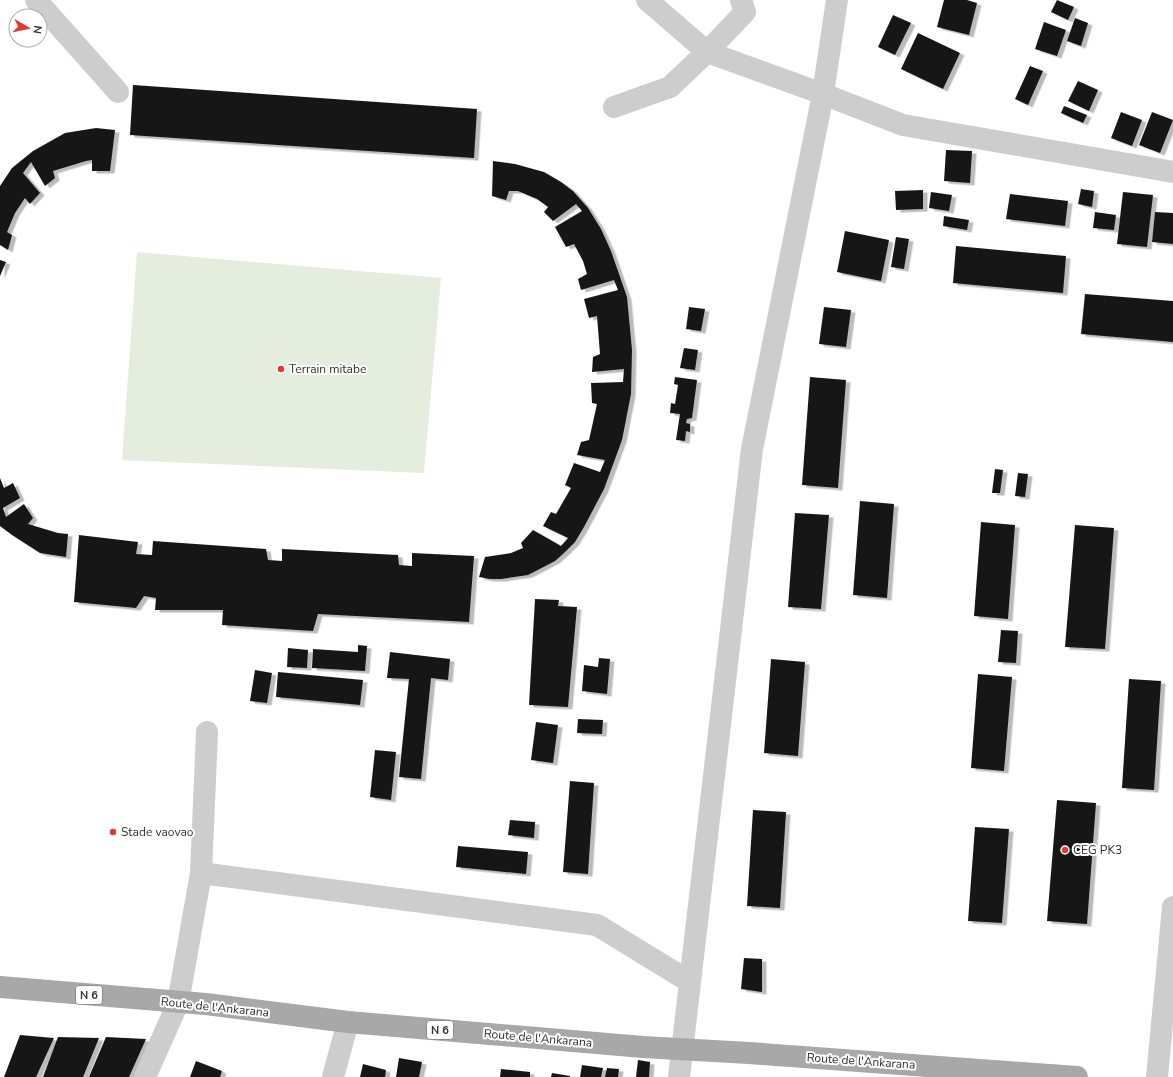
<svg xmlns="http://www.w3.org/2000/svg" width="1173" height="1077" viewBox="0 0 1173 1077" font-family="'Nunito Sans',sans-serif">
	<defs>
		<filter id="shadow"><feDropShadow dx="4.5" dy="2.5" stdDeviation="0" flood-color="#0004"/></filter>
	</defs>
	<rect width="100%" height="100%" fill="#fff"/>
	<path fill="#e5edde" d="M 137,252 L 441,278 L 424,473 L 122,460 Z"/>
	<path fill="#171717" filter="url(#shadow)" d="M 944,0 L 967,0 L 977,3 L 969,35 L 937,27 Z
		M 1057,0 L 1074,7 L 1068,20 L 1051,12 Z
		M 893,15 L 911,23 L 895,55 L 878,47 Z
		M 1075,18 L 1088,23 L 1081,46 L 1067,41 Z
		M 1044,22 L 1066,30 L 1057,56 L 1035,49 Z
		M 918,33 L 960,53 L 943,89 L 901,69 Z
		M 1030,66 L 1043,71 L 1028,105 L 1015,99 Z
		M 1078,81 L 1098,90 L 1089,111 L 1068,101 Z
		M 133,85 L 477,109 L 474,158 L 130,135 Z
		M 1064,106 L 1087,115 L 1083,123 L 1061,113 Z
		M 1121,112 L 1142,120 L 1132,146 L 1111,138 Z
		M 1152,112 L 1173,120 L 1160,153 L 1139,145 Z
		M 96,128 L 115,130 L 110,171 L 92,171 L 92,160 L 86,161 L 53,171 L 55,178 L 45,186 L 31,162 L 23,173 L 40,193 L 30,204 L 25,198 L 15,213 L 7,232 L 12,235 L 8,250 L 0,245 L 0,186 L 12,168 L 33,151 L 65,133 Z
		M 946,150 L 972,151 L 970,183 L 944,181 Z
		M 493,161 L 515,164 L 544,172 L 561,182 L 573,191 L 588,208 L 601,229 L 611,251 L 627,297 L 632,350 L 631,394 L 622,440 L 604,489 L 584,527 L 575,542 L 564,553 L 555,561 L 528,575 L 501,579 L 490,579 L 479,577 L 485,557 L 511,553 L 523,548 L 521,543 L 533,530 L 561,546 L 568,538 L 543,526 L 551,512 L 556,514 L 571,488 L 565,485 L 574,463 L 600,472 L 605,460 L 577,455 L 581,442 L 589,440 L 597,404 L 592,403 L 591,383 L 623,382 L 624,369 L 592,372 L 593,357 L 600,354 L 597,316 L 589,318 L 584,299 L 618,290 L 614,280 L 581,290 L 578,279 L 587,274 L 583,261 L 574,244 L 566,247 L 555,227 L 582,211 L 576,204 L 553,221 L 544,212 L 548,207 L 537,199 L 518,191 L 509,191 L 506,200 L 492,196 Z
		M 1081,189 L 1094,191 L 1092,207 L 1078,204 Z
		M 923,190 L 923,209 L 896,210 L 895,191 Z
		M 931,192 L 952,195 L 949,211 L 929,208 Z
		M 1123,192 L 1153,195 L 1147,247 L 1117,244 Z
		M 1010,194 L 1068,201 L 1065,226 L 1006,219 Z
		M 1095,212 L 1116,215 L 1114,230 L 1093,228 Z
		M 1155,212 L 1173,213 L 1173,244 L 1152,242 Z
		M 944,216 L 969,220 L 967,230 L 943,226 Z
		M 845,231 L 889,240 L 881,281 L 837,272 Z
		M 896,237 L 909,239 L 904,269 L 891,267 Z
		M 956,246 L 1066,256 L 1063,293 L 953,283 Z
		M 0,260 L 6,262 L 0,276 Z
		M 1085,294 L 1173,301 L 1173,342 L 1081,334 Z
		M 689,307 L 705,309 L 701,331 L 686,329 Z
		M 824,307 L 851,310 L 846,347 L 819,344 Z
		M 684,348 L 698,350 L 695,370 L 680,368 Z
		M 675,377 L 697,380 L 692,418 L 687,419 L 686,423 L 690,424 L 690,432 L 686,431 L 685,441 L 676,440 L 680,414 L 670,413 L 671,403 L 675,404 L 678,385 L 674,384 Z
		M 810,377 L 846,380 L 838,488 L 802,485 Z
		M 995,469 L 1003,470 L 1000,493 L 992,493 Z
		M 1018,473 L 1028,474 L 1025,497 L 1015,496 Z
		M 0,478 L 4,488 L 13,483 L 20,498 L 3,508 L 6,517 L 24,504 L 33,518 L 28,524 L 58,533 L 68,534 L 66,557 L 40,553 L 12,535 L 0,526 Z
		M 860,501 L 894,504 L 887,598 L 853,595 Z
		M 795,513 L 829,515 L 821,609 L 788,607 Z
		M 981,522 L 1015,525 L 1008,619 L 974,616 Z
		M 1075,525 L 1114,528 L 1105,649 L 1065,647 Z
		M 79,535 L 138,542 L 136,554 L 152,555 L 153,541 L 266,549 L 268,560 L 282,561 L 282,549 L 398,555 L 399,565 L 412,566 L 412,553 L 474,556 L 469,622 L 318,614 L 313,631 L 222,625 L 223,610 L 155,610 L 156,598 L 144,596 L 136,608 L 74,602 Z
		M 535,599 L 559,600 L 558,606 L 577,607 L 568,707 L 529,705 Z
		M 1001,630 L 1018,631 L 1016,663 L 998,662 Z
		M 358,645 L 367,646 L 365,671 L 312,668 L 313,649 L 358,652 Z
		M 288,648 L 308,650 L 307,668 L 287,667 Z
		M 390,652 L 450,659 L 448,680 L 431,678 L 421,779 L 399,777 L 409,679 L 387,678 Z
		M 599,658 L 610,659 L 607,694 L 582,691 L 584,665 L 598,667 Z
		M 771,659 L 805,662 L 798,756 L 764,753 Z
		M 255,670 L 272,673 L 267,703 L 250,701 Z
		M 278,672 L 363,680 L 360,705 L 276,697 Z
		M 978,674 L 1012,677 L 1004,771 L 971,768 Z
		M 1129,679 L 1161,681 L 1154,790 L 1122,788 Z
		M 578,719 L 603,720 L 602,734 L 577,733 Z
		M 536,722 L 558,725 L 553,763 L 531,760 Z
		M 375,750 L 396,752 L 391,800 L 370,797 Z
		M 570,781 L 594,783 L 588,874 L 563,872 Z
		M 1057,800 L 1096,803 L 1087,924 L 1047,921 Z
		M 753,810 L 786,812 L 780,908 L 747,906 Z
		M 510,820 L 535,822 L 534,838 L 508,835 Z
		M 975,827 L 1009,829 L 1002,923 L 968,921 Z
		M 458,846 L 528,852 L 526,874 L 456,867 Z
		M 744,958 L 762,959 L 762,992 L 741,989 Z
		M 20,1035 L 54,1038 L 36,1077 L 4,1077 Z
		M 58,1037 L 99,1038 L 83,1077 L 43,1077 Z
		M 106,1037 L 146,1039 L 129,1077 L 89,1077 Z
		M 399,1058 L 422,1062 L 419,1077 L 396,1077 Z
		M 638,1060 L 650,1062 L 649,1077 L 636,1077 Z
		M 196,1061 L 222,1071 L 220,1077 L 190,1077 Z
		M 363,1064 L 386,1070 L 385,1077 L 360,1077 Z
		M 582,1065 L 603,1068 L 601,1077 L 580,1077 Z
		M 607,1068 L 619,1069 L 618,1077 L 605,1077 Z
		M 501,1069 L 530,1072 L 530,1077 L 500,1077 Z
		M 552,1073 L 570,1076 L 570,1077 L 551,1077 Z"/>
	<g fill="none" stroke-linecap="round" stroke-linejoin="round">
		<path stroke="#cdcdcd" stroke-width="22" d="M 36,0 L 118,92
			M 647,0 L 707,52 L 823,94 L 903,125 L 1173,172
			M 614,107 L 670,87 L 707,52 L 745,12 L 741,0
			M 201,873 L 597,925 L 690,982
			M 145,1077 L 178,1003 L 201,873 L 207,732
			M 333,1077 L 348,1022
			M 679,1077 L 752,449 L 823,94 L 837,0
			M 1157,1077 L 1173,907"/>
		<path stroke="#a8a8a8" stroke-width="22" d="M 0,987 L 206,1004 L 348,1022 L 643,1047 L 749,1053 L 1077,1077"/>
	</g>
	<g fill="#e43835" stroke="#fff" stroke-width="1.5">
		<circle cx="281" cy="369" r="4"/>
		<circle cx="113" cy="832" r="4"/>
		<circle cx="1065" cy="850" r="4"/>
	</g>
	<g text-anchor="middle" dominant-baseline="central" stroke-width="4" stroke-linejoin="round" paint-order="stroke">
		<g fill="#fff" stroke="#6e6e6e" stroke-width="1">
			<rect x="76" y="986" width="26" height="18" rx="3"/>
			<rect x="427" y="1021" width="26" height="18" rx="3"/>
		</g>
		<g font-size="11" font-weight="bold" fill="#303030">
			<text x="89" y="995">N 6</text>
			<text x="440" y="1030">N 6</text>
		</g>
		<g font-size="12" fill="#303030" stroke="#fff" text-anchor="start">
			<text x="289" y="369">Terrain mitabe</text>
			<text x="121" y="832">Stade vaovao</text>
			<text x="1073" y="850">CEG PK3</text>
		</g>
		<g font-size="12" fill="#303030" stroke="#fff">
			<text transform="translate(215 1007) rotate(6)">Route de l'Ankarana</text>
			<text transform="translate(538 1038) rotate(5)">Route de l'Ankarana</text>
			<text transform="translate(861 1061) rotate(4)">Route de l'Ankarana</text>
		</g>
	</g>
	<g transform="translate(28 28) rotate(99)"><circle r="19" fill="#ffffff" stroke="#acacac"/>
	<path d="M0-3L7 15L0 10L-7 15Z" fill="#e43835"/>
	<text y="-6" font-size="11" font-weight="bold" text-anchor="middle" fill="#303030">N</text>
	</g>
</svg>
